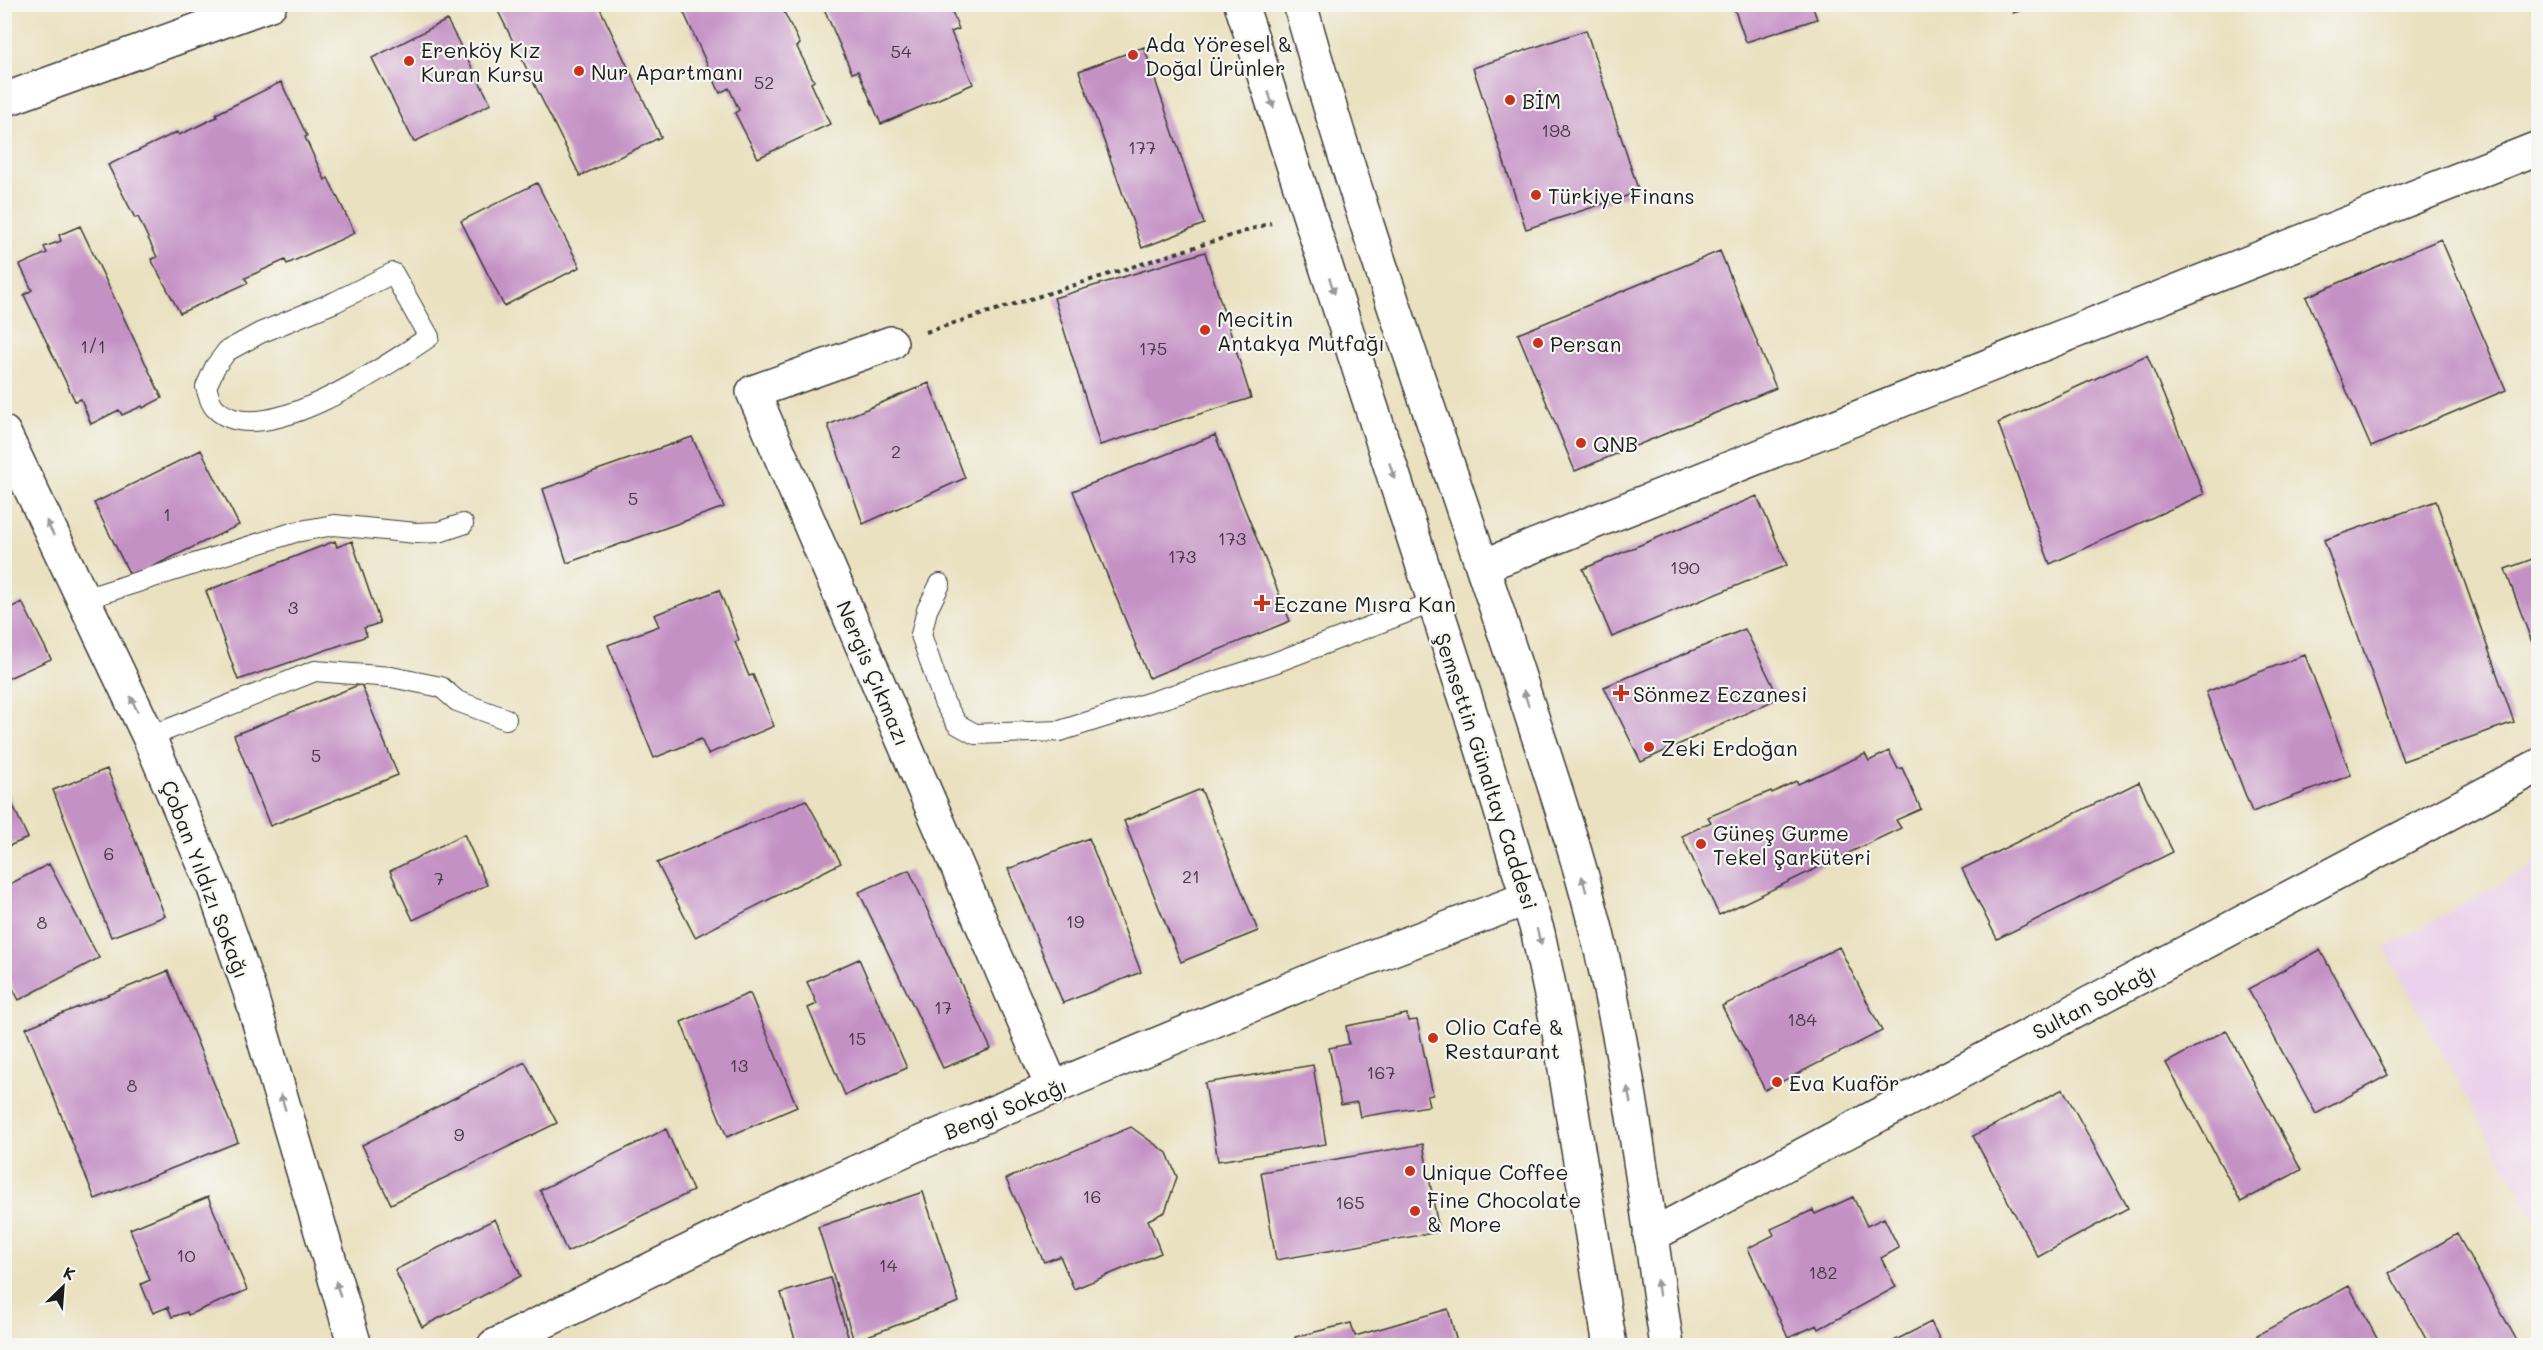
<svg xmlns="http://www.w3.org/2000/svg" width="2543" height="1350" viewBox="0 0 2543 1350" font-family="Mali,sans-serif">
	<rect width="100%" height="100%" fill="#f6f6f2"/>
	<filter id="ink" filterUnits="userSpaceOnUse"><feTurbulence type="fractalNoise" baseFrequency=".0167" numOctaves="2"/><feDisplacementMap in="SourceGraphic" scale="12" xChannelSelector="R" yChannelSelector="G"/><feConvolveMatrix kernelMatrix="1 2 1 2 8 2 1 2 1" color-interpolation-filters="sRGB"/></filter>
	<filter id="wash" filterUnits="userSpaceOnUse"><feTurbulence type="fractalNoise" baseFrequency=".008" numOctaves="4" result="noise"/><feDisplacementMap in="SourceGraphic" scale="24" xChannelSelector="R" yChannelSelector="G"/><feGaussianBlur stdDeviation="1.35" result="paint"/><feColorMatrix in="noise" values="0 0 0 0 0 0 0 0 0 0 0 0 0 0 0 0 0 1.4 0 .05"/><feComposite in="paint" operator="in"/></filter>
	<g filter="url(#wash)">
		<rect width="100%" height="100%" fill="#eae1c0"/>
		<path fill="#ebd1eb" d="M 2538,863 L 2538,1225 L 2384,948 Z"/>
		<g id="blocks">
			<path fill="#c491c5" d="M 598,4 L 661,137 L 580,176 L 495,5 Z
				M 680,4 L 780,4 L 800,44 L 797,47 L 814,81 L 811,83 L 830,124 L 758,158 L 735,113 L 739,110 L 729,88 L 720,93 Z
				M 822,4 L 949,4 L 959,29 L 951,32 L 973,84 L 881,124 L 858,71 L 852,73 Z
				M 2011,4 L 2040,4 L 2040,5 L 2013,13 Z
				M 1733,5 L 1812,5 L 1817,19 L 1746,42 Z
				M 447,20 L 491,104 L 414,142 L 372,58 Z
				M 1586,30 L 1639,192 L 1526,229 L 1473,68 Z
				M 1144,47 L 1204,224 L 1142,248 L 1079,71 Z
				M 281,82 L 307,136 L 305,137 L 315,159 L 325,180 L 328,178 L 355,233 L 287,264 L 285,260 L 245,278 L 248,283 L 180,313 L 151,259 L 157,257 L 138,217 L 135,218 L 108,165 L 177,132 L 179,135 L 217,117 L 216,114 Z
				M 537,183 L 580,267 L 504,306 L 461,221 Z
				M 80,226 L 162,398 L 143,408 L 142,406 L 122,415 L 119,410 L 91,424 L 81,399 L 75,401 L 24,295 L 32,290 L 20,265 L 47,253 L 44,247 L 61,241 L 59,235 Z
				M 2441,239 L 2506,390 L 2371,447 L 2306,297 Z
				M 1720,251 L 1776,388 L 1575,471 L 1518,334 Z
				M 1205,252 L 1251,398 L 1100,445 L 1054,298 Z
				M 2147,355 L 2204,494 L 2050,564 L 1998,423 Z
				M 929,383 L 965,478 L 863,524 L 828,425 Z
				M 1215,435 L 1290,621 L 1149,678 L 1073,491 Z
				M 692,437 L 724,507 L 567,563 L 543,489 Z
				M 201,450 L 239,525 L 131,577 L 94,503 Z
				M 1757,496 L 1787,565 L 1612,637 L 1583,569 Z
				M 2436,501 L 2514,722 L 2403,761 L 2324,540 Z
				M 335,541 L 337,547 L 352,541 L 380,623 L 364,628 L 367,636 L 238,680 L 206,591 Z
				M 2538,557 L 2538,659 L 2505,569 Z
				M 719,590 L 739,640 L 735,642 L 749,676 L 753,675 L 774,726 L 708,754 L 701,739 L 654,758 L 608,645 L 659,626 L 654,615 Z
				M 22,602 L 51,659 L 4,680 L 4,611 Z
				M 1745,629 L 1779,698 L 1641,762 L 1604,687 Z
				M 2305,655 L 2351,775 L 2252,812 L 2206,692 Z
				M 361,684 L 398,775 L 270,826 L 234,735 Z
				M 1889,751 L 1898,769 L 1902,768 L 1921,809 L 1896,820 L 1901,828 L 1719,915 L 1682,836 L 1711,822 L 1708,817 L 1771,791 L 1772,793 L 1796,781 L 1798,784 L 1865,754 L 1869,761 Z
				M 107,769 L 165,916 L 111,937 L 53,790 Z
				M 2139,782 L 2173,852 L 1997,939 L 1962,869 Z
				M 4,786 L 28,838 L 4,848 Z
				M 1201,789 L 1258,931 L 1181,962 L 1124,821 Z
				M 806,800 L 841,863 L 695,937 L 657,863 Z
				M 464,834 L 487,885 L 413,920 L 390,871 Z
				M 1089,838 L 1141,972 L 1063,1003 L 1008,869 Z
				M 49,864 L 99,958 L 19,1000 L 4,972 L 4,887 Z
				M 909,870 L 991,1049 L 943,1068 L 859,892 Z
				M 1839,947 L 1882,1031 L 1765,1090 L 1722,1006 Z
				M 2320,950 L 2388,1075 L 2316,1114 L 2248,989 Z
				M 859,959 L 907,1068 L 845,1095 L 808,1008 L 817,1004 L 807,982 Z
				M 168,971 L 238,1142 L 95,1199 L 26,1028 Z
				M 750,993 L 797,1107 L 727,1137 L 681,1022 Z
				M 1407,1014 L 1408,1021 L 1417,1020 L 1433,1095 L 1427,1096 L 1429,1106 L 1360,1117 L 1357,1102 L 1341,1105 L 1329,1048 L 1349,1044 L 1346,1026 Z
				M 2226,1030 L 2301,1170 L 2241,1202 L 2166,1063 Z
				M 525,1062 L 557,1123 L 391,1204 L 362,1145 Z
				M 1313,1065 L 1326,1144 L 1218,1161 L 1205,1083 Z
				M 2063,1089 L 2128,1208 L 2038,1257 L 1973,1136 Z
				M 1131,1127 L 1167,1153 L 1177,1177 L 1165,1212 L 1148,1220 L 1161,1253 L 1074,1289 L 1060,1256 L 1044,1262 L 1006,1179 Z
				M 666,1129 L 693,1191 L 567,1252 L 540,1190 Z
				M 1423,1144 L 1439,1232 L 1276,1260 L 1261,1172 Z
				M 923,1192 L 959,1302 L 854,1341 L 818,1227 Z
				M 208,1197 L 247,1290 L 188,1315 L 187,1312 L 172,1317 L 168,1307 L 153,1313 L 141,1284 L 150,1280 L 130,1229 Z
				M 1853,1197 L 1867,1226 L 1884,1218 L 1899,1248 L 1881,1258 L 1896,1287 L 1819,1329 L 1817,1325 L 1788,1338 L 1748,1248 L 1774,1235 L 1771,1229 L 1813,1210 L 1815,1214 Z
				M 495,1219 L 521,1276 L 422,1327 L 395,1270 Z
				M 2457,1234 L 2520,1346 L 2430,1346 L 2389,1273 Z
				M 830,1278 L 851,1346 L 797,1346 L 781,1293 Z
				M 2349,1286 L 2381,1346 L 2262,1346 L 2257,1335 Z
				M 1448,1309 L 1458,1346 L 1298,1346 L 1295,1337 L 1351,1323 L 1355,1336 Z
				M 1931,1322 L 1943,1346 L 1884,1346 Z"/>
		</g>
	</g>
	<g filter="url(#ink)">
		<use href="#blocks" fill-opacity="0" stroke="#3b3a35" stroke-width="1.5"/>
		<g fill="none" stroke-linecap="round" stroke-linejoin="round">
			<defs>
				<path id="lane" d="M 393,273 L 429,337 C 388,365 260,454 215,408 C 210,403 208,393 206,387 L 215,367 L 227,351 L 260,333 L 335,302 Z
					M 940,584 L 927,610 L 921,635 L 944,702 L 957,724 L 975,734 L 1060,731 L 1274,663 L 1434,602
					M 84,599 L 295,532 L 334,525 L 416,533 L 439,532 L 463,524
					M 149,737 L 315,671 L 391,677 L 441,687 L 457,701 L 506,719"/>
				<path id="street" d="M 891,343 L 753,392 L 1053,1089
					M 4,433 L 149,737 L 214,888 L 249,989 L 355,1346
					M 1483,566 L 2538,148
					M 1650,1236 L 2538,766
					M 494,1346 L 760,1216 L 913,1146 L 1326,974 L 1528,898"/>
				<path id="secondary" d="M 4,100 L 270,4"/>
				<path id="primary" d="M 1241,4 L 1482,749 L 1538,933 L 1560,1038 L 1610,1346
					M 1300,4 C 1367,245 1456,479 1532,717 C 1551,775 1570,832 1586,891 C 1627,1039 1644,1194 1667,1346"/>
			</defs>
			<use href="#lane" stroke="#3b3a35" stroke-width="22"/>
			<use href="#street" stroke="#3b3a35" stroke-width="36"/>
			<use href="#secondary" stroke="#3b3a35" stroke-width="36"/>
			<use href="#primary" stroke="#3b3a35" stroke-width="36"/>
			<path stroke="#3b3a35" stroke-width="4" stroke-dasharray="4.5 4.5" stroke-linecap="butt" d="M 926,332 L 1271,223"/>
			<use href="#lane" stroke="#fff" stroke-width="20"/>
			<use href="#street" stroke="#fff" stroke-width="33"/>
			<use href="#secondary" stroke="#fff" stroke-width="33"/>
			<use href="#primary" stroke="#fff" stroke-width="33"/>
		</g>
		<defs><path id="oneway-solid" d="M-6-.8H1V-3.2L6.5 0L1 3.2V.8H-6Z" transform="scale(1.5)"/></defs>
		<g fill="#999">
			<use href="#oneway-solid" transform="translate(1271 100) rotate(72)"/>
			<use href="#oneway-solid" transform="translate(1332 286) rotate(72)"/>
			<use href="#oneway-solid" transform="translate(1392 471) rotate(72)"/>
			<use href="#oneway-solid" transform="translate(50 528) rotate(-116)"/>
			<use href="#oneway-solid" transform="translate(1526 698) rotate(-108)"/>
			<use href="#oneway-solid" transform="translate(134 704) rotate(-115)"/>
			<use href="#oneway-solid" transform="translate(1584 884) rotate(-106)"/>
			<use href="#oneway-solid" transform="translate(1539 937) rotate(75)"/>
			<use href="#oneway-solid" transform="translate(1629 1095) rotate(-100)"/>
			<use href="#oneway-solid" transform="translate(283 1102) rotate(-107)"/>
			<use href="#oneway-solid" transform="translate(1658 1288) rotate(-99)"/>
			<use href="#oneway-solid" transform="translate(338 1289) rotate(-106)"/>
		</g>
	</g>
	<g fill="#c8321e" stroke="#f6f6f2" stroke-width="2">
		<circle cx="1133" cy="55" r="6"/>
		<circle cx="409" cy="61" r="6"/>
		<circle cx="579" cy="71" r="6"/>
		<circle cx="1510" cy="100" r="6"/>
		<circle cx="1536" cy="195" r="6"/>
		<circle cx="1205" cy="330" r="6"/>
		<circle cx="1538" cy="343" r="6"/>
		<circle cx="1581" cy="443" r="6"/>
		<path d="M1259 594h6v6h6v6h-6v6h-6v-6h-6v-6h6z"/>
		<path d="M1618 684h6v6h6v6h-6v6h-6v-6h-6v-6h6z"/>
		<circle cx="1649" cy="747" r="6"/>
		<circle cx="1701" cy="844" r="6"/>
		<circle cx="1433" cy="1038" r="6"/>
		<circle cx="1777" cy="1082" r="6"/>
		<circle cx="1410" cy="1171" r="6"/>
		<circle cx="1415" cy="1211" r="6"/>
	</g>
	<g text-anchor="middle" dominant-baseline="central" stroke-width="4.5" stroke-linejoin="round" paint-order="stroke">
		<g font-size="18" fill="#463946">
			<text x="901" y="51">54</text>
			<text x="764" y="82">52</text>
			<text x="1556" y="130">198</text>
			<text x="1142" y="147">177</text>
			<text x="93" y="346">1/1</text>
			<text x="1153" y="348">175</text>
			<text x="896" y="451">2</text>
			<text x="633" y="498">5</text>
			<text x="167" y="514">1</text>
			<text x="1232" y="538">173</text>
			<text x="1182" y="556">173</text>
			<text x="1685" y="567">190</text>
			<text x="293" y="607">3</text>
			<text x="316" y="755">5</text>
			<text x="109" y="853">6</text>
			<text x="1191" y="876">21</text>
			<text x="439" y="878">7</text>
			<text x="1075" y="921">19</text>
			<text x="42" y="922">8</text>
			<text x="943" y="1007">17</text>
			<text x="1802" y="1019">184</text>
			<text x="857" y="1038">15</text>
			<text x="739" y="1065">13</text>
			<text x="1381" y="1072">167</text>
			<text x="132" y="1085">8</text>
			<text x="459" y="1134">9</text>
			<text x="1092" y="1196">16</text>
			<text x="1350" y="1202">165</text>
			<text x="186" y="1255">10</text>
			<text x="888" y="1265">14</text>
			<text x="1823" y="1272">182</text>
		</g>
		<g font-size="21" fill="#1c1c1c" stroke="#f6f6f2" text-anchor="start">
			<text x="1145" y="43">Ada Yöresel &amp;<tspan x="1145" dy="24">Doğal Ürünler</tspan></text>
			<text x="421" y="49">Erenköy Kız<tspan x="421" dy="24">Kuran Kursu</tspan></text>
			<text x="591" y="71">Nur Apartmanı</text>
			<text x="1522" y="100">BİM</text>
			<text x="1548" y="195">Türkiye Finans</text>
			<text x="1217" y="318">Mecitin<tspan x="1217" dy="24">Antakya Mutfağı</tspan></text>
			<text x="1550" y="343">Persan</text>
			<text x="1593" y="443">QNB</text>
			<text x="1274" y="603">Eczane Mısra Kan</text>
			<text x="1633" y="693">Sönmez Eczanesi</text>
			<text x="1661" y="747">Zeki Erdoğan</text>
			<text x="1713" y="832">Güneş Gurme<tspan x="1713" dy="24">Tekel Şarküteri</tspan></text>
			<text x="1445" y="1026">Olio Cafe &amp;<tspan x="1445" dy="24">Restaurant</tspan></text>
			<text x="1789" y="1082">Eva Kuaför</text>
			<text x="1422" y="1171">Unique Coffee</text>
			<text x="1427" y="1199">Fine Chocolate<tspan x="1427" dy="24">&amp; More</tspan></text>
		</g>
		<g font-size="21" fill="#1c1c1c" stroke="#f6f6f2">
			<text transform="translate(874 673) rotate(67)">Nergis Çıkmazı</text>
			<text transform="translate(1487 771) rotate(72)">Şemsettin Günaltay Caddesi</text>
			<text transform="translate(206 879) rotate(69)">Çoban Yıldızı Sokağı</text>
			<text transform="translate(2094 1001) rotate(-28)">Sultan Sokağı</text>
			<text transform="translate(1005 1108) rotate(-22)">Bengi Sokağı</text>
		</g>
	</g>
	<rect width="2543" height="1350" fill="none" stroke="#f6f6f2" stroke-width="24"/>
	<g transform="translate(63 1287) rotate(25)" stroke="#f6f6f2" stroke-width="4.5" paint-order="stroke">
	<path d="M0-4.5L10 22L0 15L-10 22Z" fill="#1c1c1c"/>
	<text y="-9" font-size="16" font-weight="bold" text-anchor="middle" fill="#1c1c1c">K</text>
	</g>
</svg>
